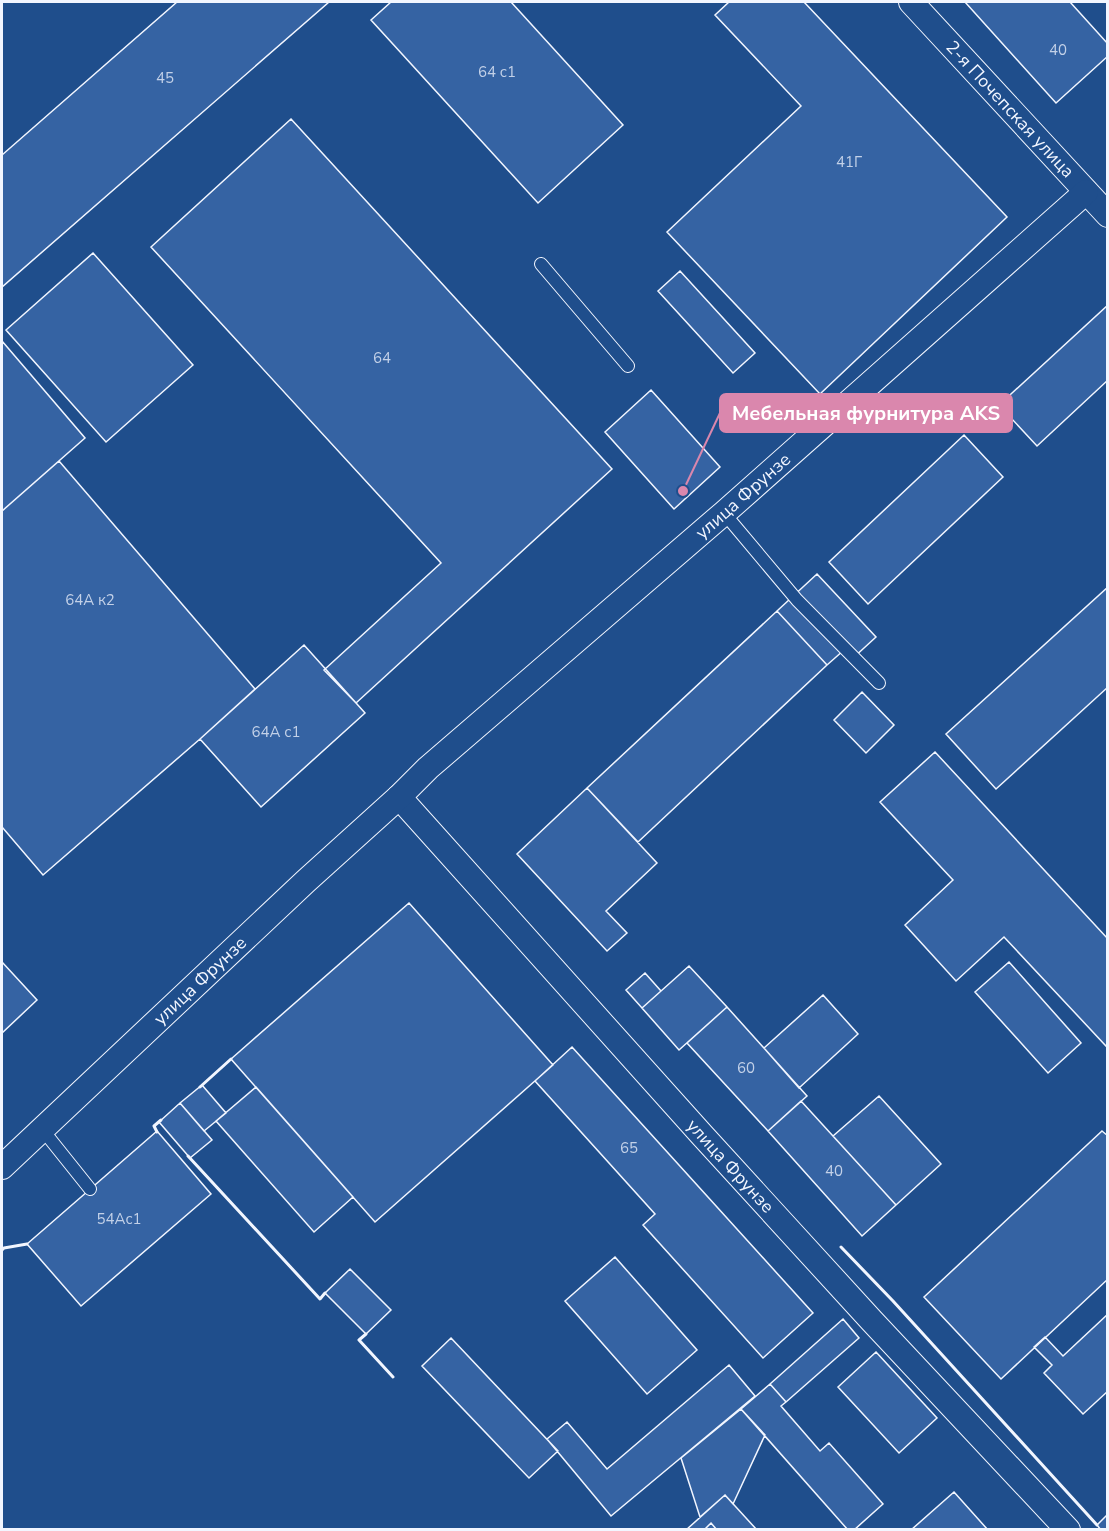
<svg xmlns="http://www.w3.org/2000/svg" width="1109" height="1531" viewBox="0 0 1109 1531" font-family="'Nunito Sans',sans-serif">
	<rect width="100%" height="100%" fill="#1f4e8c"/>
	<path fill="#3563a3" stroke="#f2f6ff" stroke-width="1.5" d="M 177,2 L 329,2 L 2,287 L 2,155 Z
		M 391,2 L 511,2 L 623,125 L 538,203 L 371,20 Z
		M 729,2 L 804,2 L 1007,217 L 820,394 L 667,232 L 801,106 L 715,15 Z
		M 965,2 L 1070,2 L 1108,44 L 1108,56 L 1056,103 Z
		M 291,119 L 612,469 L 356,703 L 324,670 L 441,563 L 151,247 Z
		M 93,253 L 193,365 L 106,442 L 6,330 Z
		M 680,271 L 755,353 L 733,373 L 658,291 Z
		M 1108,305 L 1108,380 L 1037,446 L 999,405 Z
		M 2,341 L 85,438 L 2,511 Z
		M 651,390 L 720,467 L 674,509 L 605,432 Z
		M 964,435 L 1003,477 L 868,604 L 829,562 Z
		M 59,461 L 255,689 L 200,739 L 43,875 L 2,827 L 2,511 Z
		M 817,574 L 876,637 L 852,659 L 844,650 L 827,665 L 777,611 Z
		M 1108,587 L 1108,687 L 996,789 L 946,734 Z
		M 777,611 L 827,665 L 638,842 L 587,788 Z
		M 304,645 L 365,713 L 261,807 L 200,739 Z
		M 862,692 L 894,725 L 866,753 L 834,720 Z
		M 935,752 L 1108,939 L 1108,1045 L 1106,1046 L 1004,937 L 956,981 L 905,925 L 953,880 L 880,802 Z
		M 587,788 L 657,863 L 606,911 L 627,933 L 607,951 L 517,854 Z
		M 409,903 L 553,1065 L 375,1222 L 231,1059 Z
		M 2,962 L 37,1000 L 2,1033 Z
		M 1009,962 L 1081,1043 L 1048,1073 L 975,992 Z
		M 689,966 L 727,1007 L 679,1050 L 642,1008 Z
		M 645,973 L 661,991 L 642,1008 L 626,990 Z
		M 823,995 L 858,1034 L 799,1088 L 764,1048 Z
		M 727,1007 L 807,1096 L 768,1131 L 687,1043 Z
		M 572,1047 L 813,1313 L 763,1358 L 643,1225 L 655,1214 L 535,1081 Z
		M 202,1085 L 226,1113 L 204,1131 L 180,1103 Z
		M 256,1087 L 353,1197 L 314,1232 L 216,1121 Z
		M 879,1096 L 941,1164 L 896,1205 L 833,1136 Z
		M 801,1101 L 896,1205 L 862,1236 L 768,1131 Z
		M 180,1103 L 212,1140 L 190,1158 L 159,1122 Z
		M 157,1131 L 211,1194 L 81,1306 L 27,1244 Z
		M 1102,1131 L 1108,1136 L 1108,1279 L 1001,1379 L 924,1297 Z
		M 615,1257 L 697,1350 L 647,1394 L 565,1301 Z
		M 350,1269 L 391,1310 L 366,1334 L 325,1293 Z
		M 1108,1314 L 1108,1391 L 1083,1414 L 1044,1373 L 1052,1365 L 1034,1347 L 1045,1337 L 1063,1356 Z
		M 843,1319 L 859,1338 L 786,1402 L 770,1384 Z
		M 451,1338 L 558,1451 L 529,1478 L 422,1366 Z
		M 876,1352 L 937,1418 L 899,1453 L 838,1387 Z
		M 729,1365 L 755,1396 L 611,1516 L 547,1439 L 567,1422 L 607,1469 Z
		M 770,1384 L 786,1402 L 781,1406 L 820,1451 L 829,1443 L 883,1504 L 854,1530 L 848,1530 L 741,1409 Z
		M 741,1409 L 765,1435 L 733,1504 L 725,1495 L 700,1517 L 681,1458 Z
		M 954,1492 L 988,1530 L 911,1530 Z
		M 725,1495 L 757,1530 L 717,1530 L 711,1523 L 704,1530 L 686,1530 Z
		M 1108,1514 L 1108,1530 L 1101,1530 L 1097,1525 Z
		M 711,1523 L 717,1530 L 704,1530 Z"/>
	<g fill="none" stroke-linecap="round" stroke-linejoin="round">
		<defs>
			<path id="service" d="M 541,264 L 628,366
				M 724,513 L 797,600 L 879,683
				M 42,1129 L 90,1189"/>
			<g id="minor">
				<path id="s1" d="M 911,2 L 1108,215"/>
				<path id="s2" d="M 399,797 L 702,1135 L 872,1321 L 1068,1530"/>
				<path id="s3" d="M 2,1167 L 306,881 L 399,797 L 428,768 L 724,513 L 1086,192"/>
			</g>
		</defs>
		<use href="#service" stroke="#f2f6ff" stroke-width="14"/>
		<use href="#minor" stroke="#f2f6ff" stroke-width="26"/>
		<use href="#service" stroke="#1f4e8c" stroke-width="12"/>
		<use href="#minor" stroke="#1f4e8c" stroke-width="24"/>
		<path stroke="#f2f6ff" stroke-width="3" d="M 200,1087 L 231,1059
			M 157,1132 L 154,1126 L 161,1120
			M 188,1156 L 320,1299 L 325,1293
			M 841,1247 L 893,1301 L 1097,1525
			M 2,1250 L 4,1248 L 27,1244
			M 366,1334 L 359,1340 L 393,1377"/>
	</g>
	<g text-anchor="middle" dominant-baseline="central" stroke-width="4.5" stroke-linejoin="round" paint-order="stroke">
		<g font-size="15" fill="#c3d1e8">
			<text x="1058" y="50">40</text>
			<text x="497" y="72">64 с1</text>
			<text x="165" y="78">45</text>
			<text x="849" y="162">41Г</text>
			<text x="382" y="358">64</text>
			<text x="90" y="600">64А к2</text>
			<text x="276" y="732">64А с1</text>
			<text x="746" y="1068">60</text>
			<text x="629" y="1148">65</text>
			<text x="834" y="1171">40</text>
			<text x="119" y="1219">54Ас1</text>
		</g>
		<g font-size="18" fill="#f2f6ff" stroke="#1f4e8c">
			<text stroke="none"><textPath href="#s1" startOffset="146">2-я Почепская улица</textPath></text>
			<text stroke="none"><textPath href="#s3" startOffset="1000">улица Фрунзе</textPath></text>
			<text stroke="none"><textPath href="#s3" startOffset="272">улица Фрунзе</textPath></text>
			<text stroke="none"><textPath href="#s2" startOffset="496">улица Фрунзе</textPath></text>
		</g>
	</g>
	<path fill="none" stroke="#da87ad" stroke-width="2" d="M683 491L720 413"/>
	<circle fill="#da87ad" stroke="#1f4e8c" stroke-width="2" cx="683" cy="491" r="6"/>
	<rect fill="#da87ad" stroke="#da87ad" stroke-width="2" x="720" y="394" width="292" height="38" rx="6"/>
	<g font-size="20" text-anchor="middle" font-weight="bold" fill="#fff">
		<text x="866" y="420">Мебельная фурнитура AKS</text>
	</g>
	<rect width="1109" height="1531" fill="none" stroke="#f2f6ff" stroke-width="6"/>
</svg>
